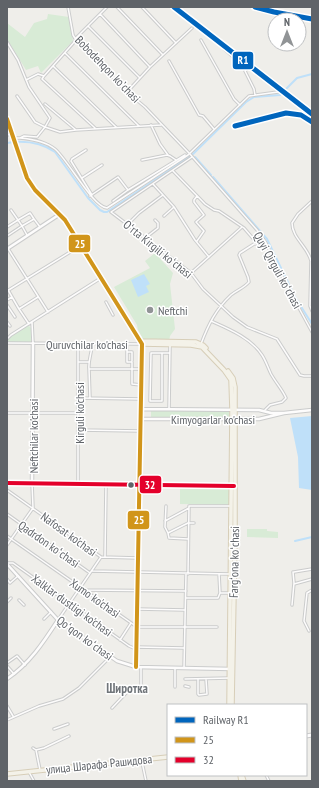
<svg xmlns="http://www.w3.org/2000/svg" width="319" height="788" viewBox="0 0 319 788" font-family="'PT Sans Narrow',sans-serif">
	<rect width="100%" height="100%" fill="#efeeea"/>
	<path fill="#d8ebd6" d="M 48,14 L 69,17 L 73,41 L 41,73 L 38,66 L 26,70 L 7,39 L 7,23 L 25,37 L 34,23 L 47,19 Z
		M 155,253 L 173,273 L 170,284 L 175,329 L 170,336 L 169,341 L 149,341 L 143,339 L 138,330 L 137,325 L 114,287 L 150,268 L 145,261 Z
		M 28,325 L 31,328 L 31,342 L 7,342 L 10,335 Z
		M 151,409 L 229,410 L 229,419 L 151,419 Z
		M 180,488 L 229,489 L 229,505 L 180,504 Z
		M 247,529 L 267,529 L 267,531 L 278,532 L 278,538 L 247,537 Z"/>
	<path fill="#bfe0f9" d="M 144,274 L 150,284 L 146,286 L 149,292 L 138,297 L 131,280 Z
		M 312,416 L 312,490 L 299,488 L 298,457 L 290,418 Z"/>
	<g fill="none" stroke-linecap="round" stroke-linejoin="round">
		<path stroke="#bfe0f9" stroke-width="2" d="M 7,143 C 25,140 40,142 55,152 L 88,198 L 100,210 L 104,212 L 107,212 L 193,154 L 246,102 L 254,97 L 280,95 L 297,78 L 312,74
			M 195,157 L 211,175
			M 213,177 L 267,239 L 295,297 L 312,324
			M 295,541 L 312,537"/>
		<defs>
			<path id="minor" d="M 68,7 L 73,35 L 76,40 L 127,92 L 145,107 L 189,153 L 257,230 L 266,243 L 280,273 L 312,332
				M 117,7 L 163,55
				M 142,7 L 176,43
				M 100,14 L 150,67
				M 88,26 L 140,78
				M 76,38 L 107,7
				M 201,40 L 234,99 L 240,105
				M 7,42 L 18,60 L 29,87 L 50,118 L 45,127 L 37,137 L 24,136 L 20,138 L 14,138
				M 224,49 L 247,69 L 245,71 L 254,89 L 255,95
				M 65,53 L 139,126
				M 169,61 L 199,115 L 203,116 L 214,129
				M 53,66 L 116,127
				M 44,76 L 42,79 L 95,128
				M 44,76 L 76,40
				M 26,80 L 38,74 L 44,76
				M 128,91 L 150,67 L 192,28
				M 17,96 L 35,122 L 45,127 L 60,132 L 76,130 L 161,125
				M 45,104 L 76,130
				M 151,125 L 160,144 L 168,155
				M 7,135 L 12,134
				M 20,138 C 32,139 45,141 55,149 C 68,160 93,207 107,208 L 188,155 L 249,96 L 278,92
				M 86,150 L 72,159 L 71,161 L 92,195
				M 192,157 L 111,212 L 191,273 L 203,289 L 233,317 L 247,327 L 277,339 L 300,375 L 304,376 L 312,376
				M 142,160 L 167,155 L 170,156 L 176,160
				M 173,171 L 205,204 L 214,210 L 219,211 L 244,228 L 257,243
				M 82,178 L 102,165
				M 153,184 L 174,207 L 195,240 L 209,257
				M 90,196 L 118,177 L 128,190 L 185,155
				M 113,201 L 128,190
				M 312,201 L 298,214 L 292,223 C 292,238 308,247 311,261 L 310,306 L 312,311
				M 11,210 L 18,220 L 30,213 L 34,219 L 22,226 L 27,235
				M 164,216 L 174,207
				M 34,219 L 40,227
				M 128,224 L 139,213 L 163,195
				M 7,227 L 18,220 L 22,226 L 7,236
				M 146,239 L 149,235 L 158,228 L 158,223 L 155,220
				M 197,241 L 204,231 L 196,222 L 204,215 L 194,202 L 194,200 L 197,196
				M 7,247 L 48,312
				M 191,273 L 242,227
				M 8,290 L 19,309 L 38,297
				M 7,291 L 80,246
				M 7,300 L 12,297
				M 106,302 L 113,315
				M 7,305 L 15,317
				M 19,309 L 29,324
				M 211,321 C 229,329 251,338 262,355 C 266,361 268,368 271,374 C 276,383 282,389 286,398 L 282,402 L 270,405 L 265,410
				M 7,322 L 10,326
				M 32,322 L 33,343
				M 7,339 L 11,335 L 101,278
				M 7,343 L 141,344
				M 92,344 C 92,353 88,360 89,369 L 142,369
				M 127,344 L 127,362 L 132,362 L 132,384 L 141,385
				M 201,344 C 208,325 216,309 231,295 C 237,290 244,288 249,282 L 248,277 L 239,255 L 240,253 L 254,244 L 266,243
				M 127,352 L 132,352 L 132,361
				M 162,353 L 162,401 L 150,401 L 151,353 L 170,353
				M 78,362 L 89,362
				M 89,369 L 90,398
				M 79,398 L 141,399
				M 169,409 L 170,345
				M 7,413 L 79,413
				M 79,430 L 141,431
				M 78,483 L 78,343
				M 7,490 L 101,557 L 138,558
				M 166,506 L 165,527 L 168,533 L 188,523 L 194,523
				M 7,514 L 90,573
				M 165,521 L 189,508
				M 168,533 L 169,538 L 188,539
				M 7,536 L 137,627 L 217,627
				M 7,545 L 33,508 L 32,483
				M 105,557 L 106,485
				M 7,563 L 13,563 L 20,568 L 129,646 L 136,649
				M 92,571 L 230,574
				M 294,572 L 312,569
				M 188,574 L 189,506 L 231,506
				M 219,574 L 220,593 L 230,593
				M 7,579 L 10,583 L 18,576
				M 294,584 L 312,579
				M 83,590 L 186,591
				M 186,598 L 218,598 L 220,593
				M 19,600 L 24,605
				M 7,602 L 11,598
				M 292,605 L 294,583 L 293,572
				M 137,609 L 185,610
				M 44,619 L 51,612
				M 58,620 L 101,557
				M 309,631 L 304,621 L 307,593 L 312,590
				M 120,640 L 131,623
				M 136,647 L 184,648
				M 7,663 L 17,656 L 25,665
				M 7,666 L 14,674
				M 184,668 L 186,574
				M 185,679 L 230,678
				M 198,679 L 198,694 L 199,695 L 207,694 L 206,679
				M 185,686 L 189,687
				M 175,687 L 175,668
				M 7,706 L 13,716
				M 112,708 L 129,690 L 141,686 L 141,667
				M 7,720 L 39,706 L 63,699 L 79,688 L 110,657
				M 54,729 L 68,724
				M 33,748 L 36,750 L 44,748 L 69,736
				M 36,750 L 40,770
				M 142,762 L 146,781
				M 29,772 L 34,781
				M 266,775 L 269,781"/>
			<path id="tertiary" d="M 7,249 L 60,214
				M 284,413 L 312,410
				M 141,419 L 259,419 L 284,413 L 271,413 L 259,410 L 142,409
				M 32,482 L 33,343
				M 7,483 L 232,486
				M 7,564 L 58,620 L 117,661 L 136,667 L 231,669
				M 136,667 L 142,344
				M 7,679 C 30,663 43,643 58,620"/>
			<path id="secondary" d="M 306,736 L 312,735"/>
			<path id="primary" d="M 7,119 L 27,178 L 35,190 L 65,220 L 142,344 L 191,345 L 202,347 L 224,370 L 231,380 L 232,410 L 229,705
				M 141,341 L 196,342 L 203,345 L 206,348
				M 228,371 L 233,378 L 235,387 L 235,538 L 232,705
				M 7,774 L 168,757
				M 240,775 L 241,781
				M 242,775 L 244,781"/>
		</defs>
		<use href="#minor" stroke="#cbcccc" stroke-width="3.5"/>
		<use href="#tertiary" stroke="#cbcccc" stroke-width="4.5"/>
		<use href="#secondary" stroke="#cacacb" stroke-width="5"/>
		<use href="#primary" stroke="#d7ceb8" stroke-width="5.5"/>
		<use href="#minor" stroke="#fdfcfc" stroke-width="1.5"/>
		<use href="#tertiary" stroke="#fdfcfc" stroke-width="2.5"/>
		<use href="#secondary" stroke="#fdfcfc" stroke-width="3"/>
		<use href="#primary" stroke="#f4f2e9" stroke-width="3.5"/>
		<defs>
			<path id="bus-1" d="M 7,119 L 27,178 L 35,190 L 65,220 L 142,344 L 136,667"/>
			<path id="bus-2" d="M 7,483 L 234,486"/>
		</defs>
		<use href="#bus-1" stroke="#fff" stroke-width="7"/>
		<use href="#bus-2" stroke="#fff" stroke-width="7"/>
		<use href="#bus-1" stroke="#d1951a" stroke-width="4"/>
		<use href="#bus-2" stroke="#e4002b" stroke-width="4"/>
		<defs>
			<path id="rail-1" d="M 174,7 L 312,114
				M 255,7 L 274,12 L 312,19
				M 235,126 L 286,113 L 301,115 L 312,122"/>
		</defs>
		<use href="#rail-1" stroke="#fff" stroke-width="8"/>
		<use href="#rail-1" stroke="#0065bd" stroke-width="5"/>
	</g>
	<circle fill="#919496" stroke="#fff" stroke-width="1.5" cx="150" cy="310" r="4"/>
	<circle fill="#5f6368" stroke="#fff" stroke-width="1.5" cx="131" cy="485" r="3.5"/>
	<g text-anchor="middle" dominant-baseline="central" stroke-width="3" stroke-linejoin="round" paint-order="stroke">
		<g font-size="12" fill="#5f6368" stroke="#fff">
			<text transform="translate(108 69) rotate(46)">Bobodehqon koʼchasi</text>
			<text transform="translate(158 249) rotate(39)">Oʻrta Kirgili koʻchasi</text>
			<text transform="translate(278 270) rotate(61)">Quyi Qirguli koʻchasi</text>
			<text x="87" y="344">Quruvchilar ko'chasi</text>
			<text transform="translate(79 413) rotate(-90)">Kirguli ko'chasi</text>
			<text x="213" y="419">Kimyogarlar ko'chasi</text>
			<text transform="translate(33 436) rotate(-90)">Neftchilar ko'chasi</text>
			<text transform="translate(69 534) rotate(36)">Nafosat ko'chasi</text>
			<text transform="translate(49 544) rotate(35)">Qadrdon koʻchasi</text>
			<text transform="translate(234 562) rotate(-89)">Fargʻona koʻchasi</text>
			<text transform="translate(95 598) rotate(35)">Xumo ko'chasi</text>
			<text transform="translate(72 605) rotate(36)">Xalklar dustligi ko'chasi</text>
			<text transform="translate(85 638) rotate(36)">Qoʻqon koʻchasi</text>
			<text transform="translate(99 764) rotate(-6)">улица Шарафа Рашидова</text>
		</g>
		<g font-size="12" fill="#5f6368" stroke="#fff" text-anchor="start">
			<text x="158" y="310">Neftchi</text>
		</g>
		<g font-size="13" font-weight="bold" fill="#70757a" stroke="#fff">
			<text x="127" y="688">Широтка</text>
		</g>
	</g>
	<g stroke="#fff" stroke-width="1.5">
		<rect x="232" y="51" width="22" height="19" rx="4" fill="#0065bd"/>
		<rect x="68" y="234" width="23" height="19" rx="4" fill="#d1951a"/>
		<rect x="139" y="475" width="23" height="19" rx="4" fill="#e4002b"/>
		<rect x="127" y="510" width="23" height="20" rx="4" fill="#d1951a"/>
	</g>
	<g font-size="11" text-anchor="middle" font-weight="bold" fill="#fff">
		<text x="243" y="64">R1</text>
		<text x="80" y="248">25</text>
		<text x="150" y="489">32</text>
		<text x="139" y="524">25</text>
	</g>
	<rect width="319" height="788" fill="none" stroke="#5f6368" stroke-width="16"/>
	<rect x="167" y="704" width="140" height="72" fill="#ffffff" stroke="#bfc1c3"/>
	<rect x="175" y="717" width="20" height="6" fill="#0065bd" stroke="#bfc1c3"/>
	<text x="203" y="724" font-size="12" fill="#5f6368">Railway R1</text>
	<rect x="175" y="737" width="20" height="6" fill="#d1951a" stroke="#bfc1c3"/>
	<text x="203" y="744" font-size="12" fill="#5f6368">25</text>
	<rect x="175" y="757" width="20" height="6" fill="#e4002b" stroke="#bfc1c3"/>
	<text x="203" y="764" font-size="12" fill="#5f6368">32</text>
	<g transform="translate(287 32)"><circle r="19" fill="#ffffff" stroke="#bfc1c3"/>
	<path d="M0-3L7 15L0 10L-7 15Z" fill="#919496"/>
	<text y="-6" font-size="11" font-weight="bold" text-anchor="middle" fill="#5f6368">N</text>
	</g>
</svg>
